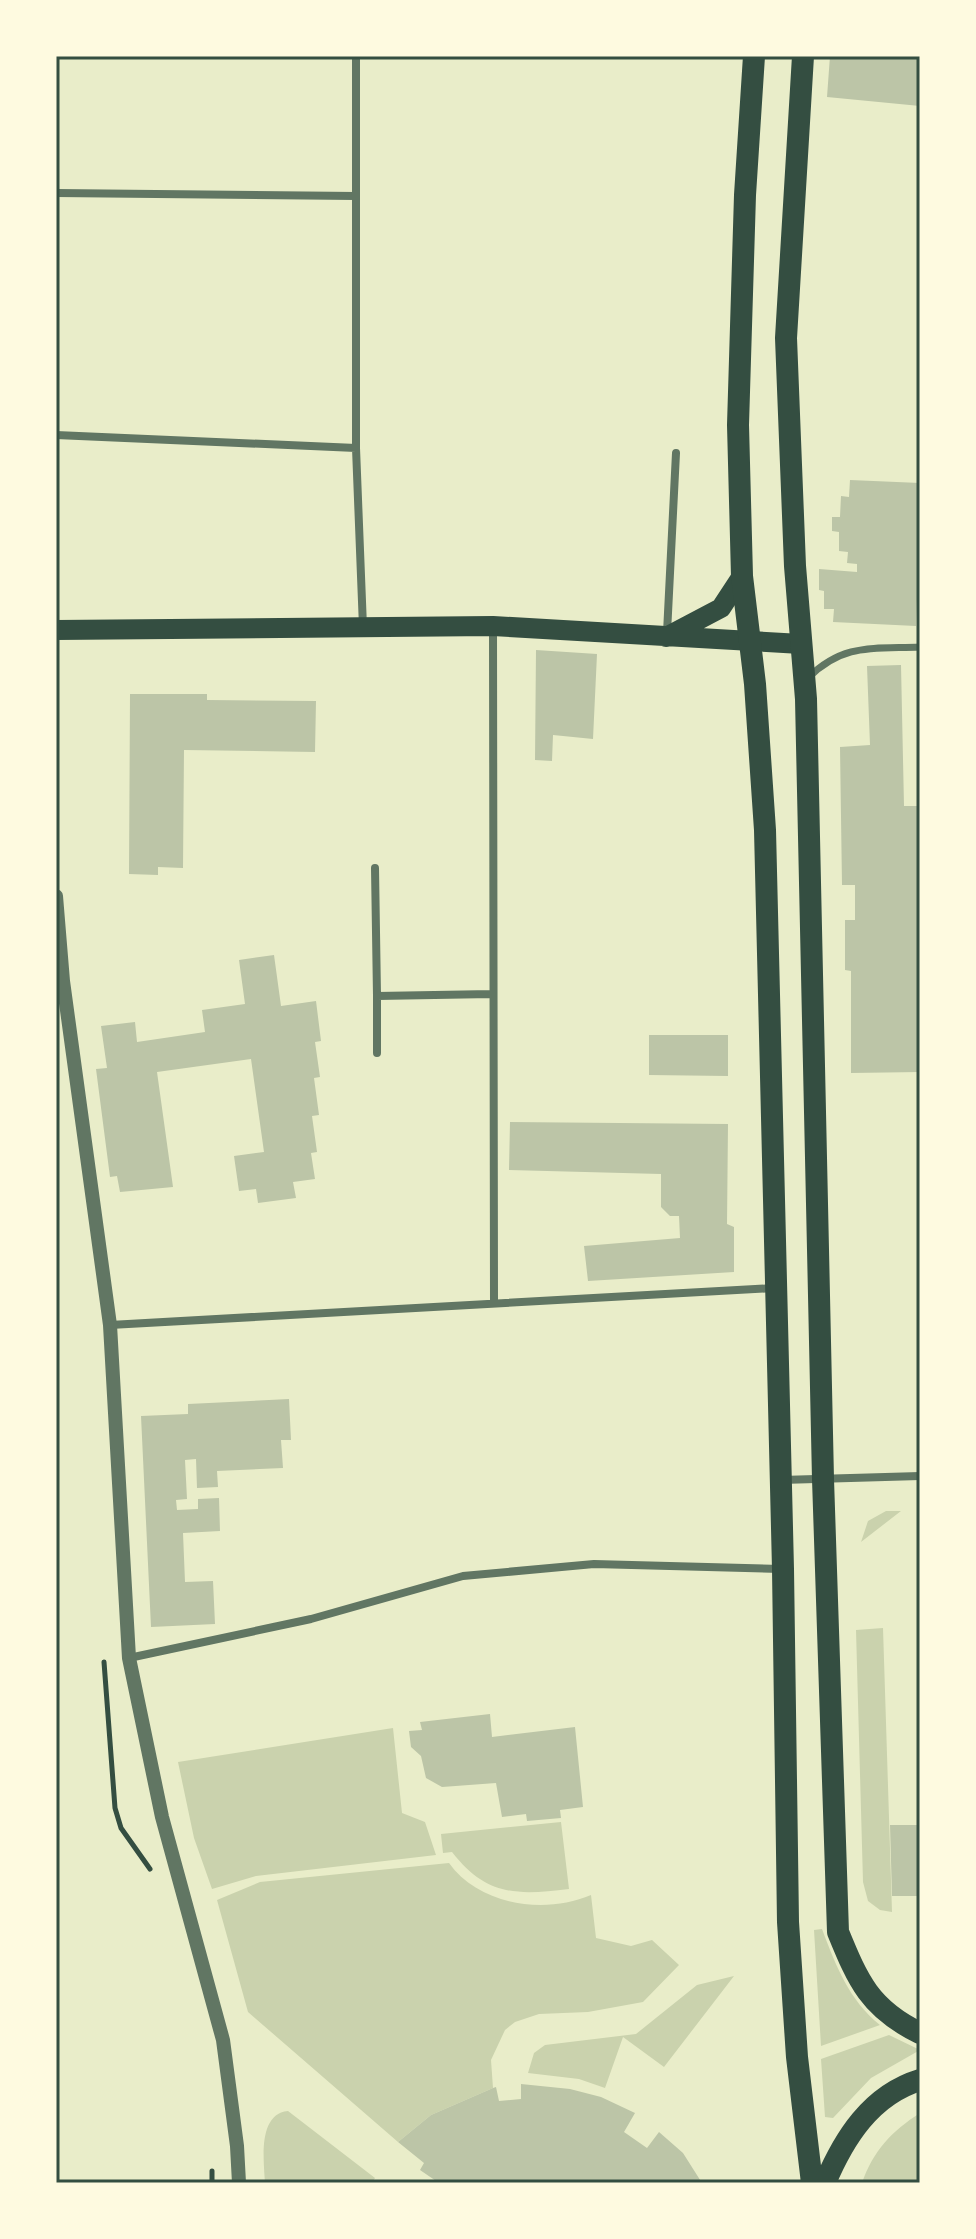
<svg xmlns="http://www.w3.org/2000/svg" width="976" height="2239" viewBox="0 0 976 2239" font-family="'Golos Text',sans-serif">
	<rect width="100%" height="100%" fill="#e9edc9"/>
	<path fill="#cad2ad" d="M 886,1511 L 901,1511 L 861,1542 L 868,1521 Z
		M 883,1628 L 892,1912 L 880,1910 L 868,1901 L 863,1882 L 856,1630 Z
		M 393,1728 L 402,1813 L 425,1822 L 436,1855 L 256,1876 L 212,1889 L 194,1838 L 178,1762 Z
		M 561,1822 L 569,1889 C 518,1895 487,1897 452,1852 L 443,1853 L 441,1834 Z
		M 449,1863 C 479,1905 544,1915 591,1895 L 596,1938 L 631,1946 L 652,1940 L 679,1965 L 643,2002 L 588,2012 L 539,2014 L 515,2022 L 505,2030 L 491,2060 L 493,2088 L 431,2115 L 398,2142 L 248,2012 L 217,1900 L 260,1882 Z
		M 822,1929 C 836,1966 849,2000 880,2025 L 821,2046 L 814,1930 Z
		M 734,1976 L 664,2067 L 623,2037 L 605,2088 L 579,2079 L 528,2073 L 534,2053 L 545,2045 L 636,2034 L 697,1985 Z
		M 889,2035 L 920,2050 L 871,2078 L 833,2118 L 825,2117 L 821,2059 Z
		M 288,2111 L 375,2178 L 372,2183 L 265,2183 C 264,2162 257,2114 288,2111 Z
		M 920,2113 L 920,2183 L 862,2183 C 873,2151 892,2131 920,2113 Z"/>
	<path fill="#bcc5a7" d="M 830,56 L 920,56 L 920,106 L 827,97 Z
		M 850,480 L 920,483 L 920,598 L 917,598 L 916,626 L 833,622 L 834,609 L 824,609 L 824,591 L 819,590 L 819,569 L 857,572 L 857,564 L 847,563 L 848,552 L 839,551 L 839,532 L 832,531 L 832,517 L 840,517 L 841,496 L 849,497 Z
		M 536,650 L 597,654 L 593,739 L 553,735 L 552,761 L 535,760 Z
		M 901,665 L 904,806 L 920,806 L 920,1072 L 851,1073 L 851,971 L 845,970 L 845,920 L 855,920 L 855,885 L 842,885 L 840,747 L 870,745 L 867,666 Z
		M 130,694 L 207,694 L 207,700 L 316,701 L 315,752 L 184,750 L 183,868 L 158,867 L 158,875 L 129,874 Z
		M 274,955 L 281,1006 L 316,1001 L 321,1041 L 315,1042 L 320,1077 L 314,1078 L 319,1115 L 312,1116 L 317,1152 L 311,1153 L 315,1179 L 293,1182 L 296,1198 L 258,1203 L 256,1189 L 239,1191 L 234,1156 L 264,1152 L 251,1059 L 157,1072 L 173,1187 L 120,1192 L 117,1176 L 110,1177 L 96,1069 L 107,1068 L 101,1026 L 135,1022 L 137,1042 L 205,1032 L 202,1010 L 245,1004 L 239,960 Z
		M 649,1035 L 728,1035 L 728,1076 L 649,1075 Z
		M 510,1122 L 728,1124 L 727,1224 L 734,1227 L 734,1272 L 588,1281 L 584,1246 L 680,1238 L 679,1216 L 670,1216 L 661,1207 L 661,1174 L 509,1170 Z
		M 289,1399 L 291,1440 L 281,1440 L 283,1468 L 217,1471 L 218,1487 L 197,1488 L 196,1459 L 185,1460 L 187,1499 L 176,1500 L 177,1510 L 198,1509 L 198,1499 L 219,1498 L 220,1531 L 183,1533 L 185,1582 L 213,1581 L 215,1624 L 151,1627 L 141,1416 L 188,1414 L 188,1404 Z
		M 490,1714 L 492,1737 L 575,1727 L 583,1807 L 560,1810 L 561,1818 L 527,1821 L 526,1814 L 502,1817 L 496,1783 L 442,1787 L 426,1778 L 421,1756 L 411,1747 L 409,1731 L 422,1730 L 420,1722 Z
		M 890,1825 L 920,1825 L 920,1896 L 892,1896 Z
		M 521,2084 L 570,2089 L 601,2097 L 635,2113 L 624,2132 L 647,2148 L 659,2132 L 683,2153 L 702,2183 L 439,2183 L 420,2170 L 424,2163 L 398,2142 L 431,2115 L 493,2088 L 496,2087 L 499,2101 L 521,2099 Z"/>
	<g fill="none" stroke-linecap="round" stroke-linejoin="round">
		<path stroke="#344e41" stroke-width="5" d="M 104,1662 L 115,1808 L 121,1828 L 150,1869
			M 212,2183 L 212,2171"/>
		<path stroke="#617663" stroke-width="7" d="M 808,678 C 843,643 873,649 920,647"/>
		<path stroke="#617663" stroke-width="8" d="M 356,56 L 356,448 L 363,627
			M 56,193 L 356,196
			M 56,435 L 356,448
			M 493,628 L 494,1303
			M 667,633 L 676,453
			M 375,868 L 377,996
			M 377,1053 L 377,996 L 492,994
			M 110,1325 L 775,1288
			M 781,1480 L 920,1476
			M 129,1658 L 311,1619 L 463,1576 L 594,1564 L 781,1569"/>
		<path stroke="#617663" stroke-width="14" d="M 56,896 L 63,981 L 110,1325 L 129,1658 L 162,1817 L 223,2040 L 237,2146 L 239,2183"/>
		<path stroke="#344e41" stroke-width="20" d="M 56,630 L 493,626 L 801,644
			M 666,637 L 721,608 L 742,576"/>
		<path stroke="#344e41" stroke-width="22" d="M 754,56 L 745,195 L 738,425 L 742,576 L 755,684 L 765,830 L 783,1569 L 788,1922 L 797,2057 L 812,2183
			M 803,56 L 786,338 L 795,566 L 806,699 L 823,1479 L 838,1932 C 858,1981 870,2009 920,2033
			M 825,2183 C 844,2138 871,2095 920,2080"/>
	</g>
	<rect width="976" height="2239" fill="none" stroke="#fefae0" stroke-width="116"/>
	<rect x="58" y="58" width="860" height="2123" fill="none" stroke="#344e41" stroke-width="3"/>
</svg>
